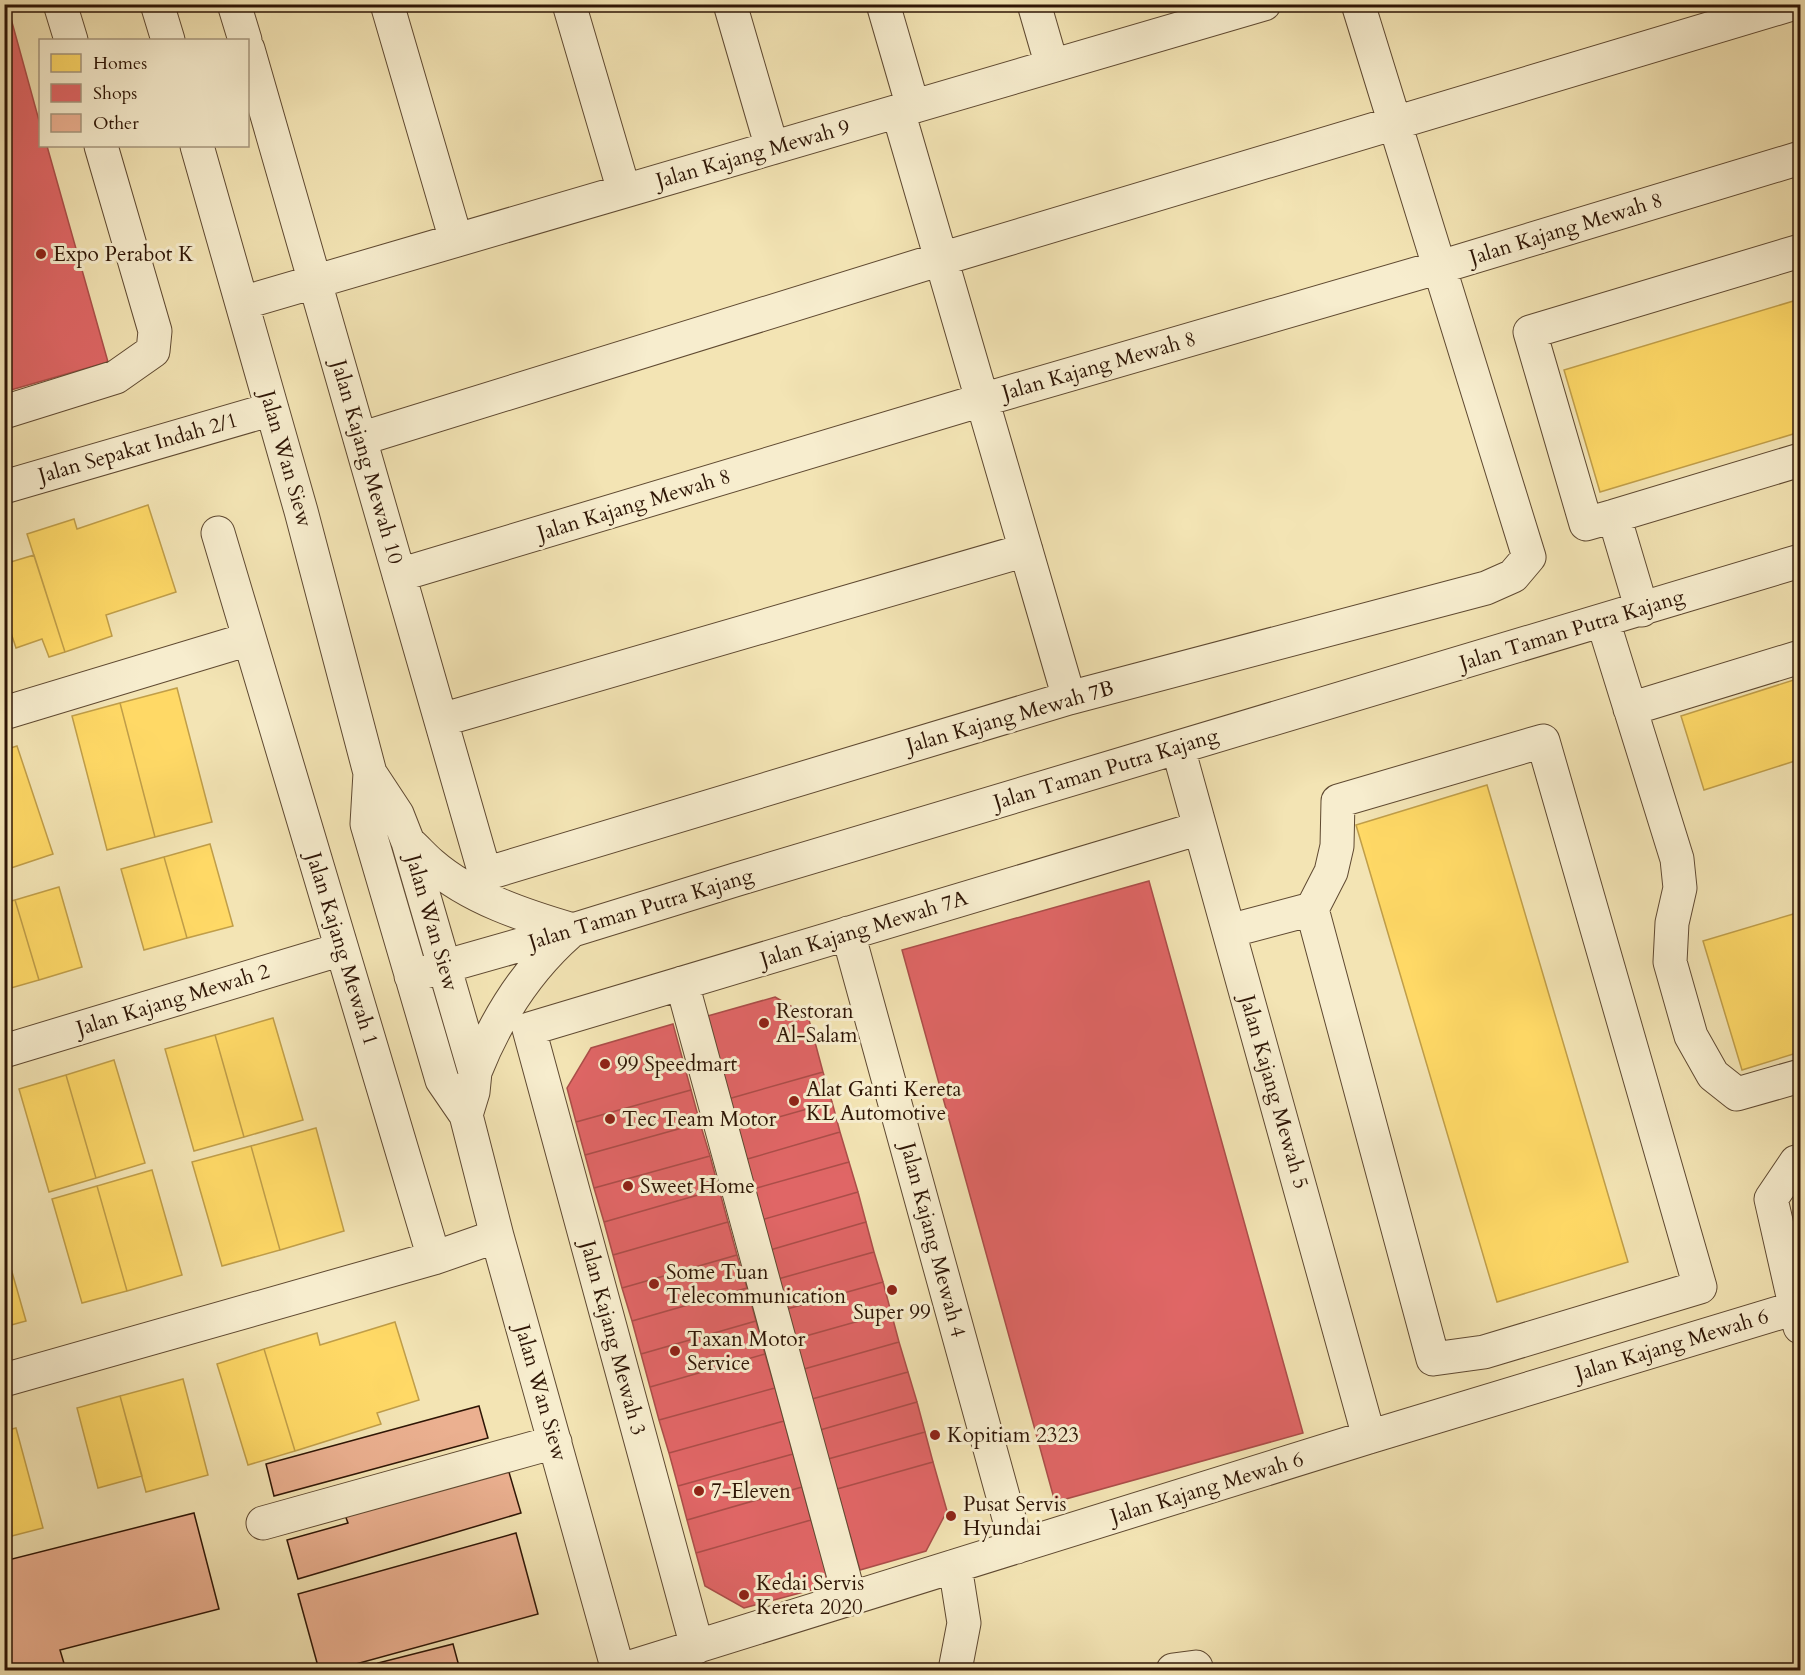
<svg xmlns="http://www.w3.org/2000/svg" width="1805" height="1675" viewBox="0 0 1805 1675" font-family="Cardo,serif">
	<rect width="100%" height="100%" fill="#f3e4b4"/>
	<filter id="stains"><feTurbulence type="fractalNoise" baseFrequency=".00333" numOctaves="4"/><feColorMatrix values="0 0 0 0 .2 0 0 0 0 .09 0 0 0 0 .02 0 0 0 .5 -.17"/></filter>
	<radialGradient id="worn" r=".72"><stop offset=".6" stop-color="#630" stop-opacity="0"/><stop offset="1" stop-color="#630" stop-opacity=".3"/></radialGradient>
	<path fill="#ffd966" stroke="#c09e49" stroke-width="1.5" d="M 1800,299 L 1800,432 L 1600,492 L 1564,370 Z
		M 148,505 L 176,592 L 106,615 L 112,636 L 65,652 L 27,534 L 74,519 L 77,529 Z
		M 34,555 L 65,652 L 49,657 L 42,639 L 16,648 L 4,612 L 4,564 Z
		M 1800,678 L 1800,767 L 1798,760 L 1704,790 L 1681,716 Z
		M 177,688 L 212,822 L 155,837 L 120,703 Z
		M 120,703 L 155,837 L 107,850 L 72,716 Z
		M 17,746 L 53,854 L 8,869 L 4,857 L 4,750 Z
		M 1487,785 L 1628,1262 L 1497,1302 L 1356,825 Z
		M 210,844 L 233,926 L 187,938 L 164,857 Z
		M 164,857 L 187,938 L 144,950 L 121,869 Z
		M 59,887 L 82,967 L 39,980 L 15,900 Z
		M 15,900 L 39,980 L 4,990 L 4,903 Z
		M 1800,912 L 1800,1052 L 1742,1070 L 1703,941 Z
		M 273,1018 L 303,1120 L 244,1137 L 215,1035 Z
		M 215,1035 L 244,1137 L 194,1151 L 165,1049 Z
		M 114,1060 L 145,1163 L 96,1178 L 66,1075 Z
		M 66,1075 L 96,1178 L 49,1192 L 19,1089 Z
		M 316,1128 L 344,1231 L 280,1250 L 251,1146 Z
		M 251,1146 L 280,1250 L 222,1266 L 192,1162 Z
		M 152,1170 L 182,1275 L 127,1291 L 97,1186 Z
		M 97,1186 L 127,1291 L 82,1303 L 52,1199 Z
		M 4,1244 L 26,1321 L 4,1327 Z
		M 395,1322 L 419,1400 L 377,1413 L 381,1424 L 295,1451 L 264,1349 L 317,1333 L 320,1345 Z
		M 264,1349 L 295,1451 L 248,1465 L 217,1364 Z
		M 183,1379 L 208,1475 L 146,1492 L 120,1396 Z
		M 120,1396 L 142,1476 L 98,1488 L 77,1408 Z
		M 16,1428 L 43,1528 L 4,1538 L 4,1431 Z"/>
	<path fill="#e06666" stroke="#ab4e49" stroke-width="1.5" d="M 4,4 L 7,4 L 40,124 L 40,146 L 47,146 L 108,362 L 4,392 Z
		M 1149,881 L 1303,1433 L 1055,1502 L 902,950 Z
		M 775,997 L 808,1016 L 823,1072 L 728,1099 L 704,1017 Z
		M 673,1024 L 691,1090 L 576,1122 L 567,1088 L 591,1048 Z
		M 823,1072 L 832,1102 L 736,1129 L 728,1099 Z
		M 691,1090 L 700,1123 L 585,1155 L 576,1122 Z
		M 832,1102 L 840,1132 L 744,1160 L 736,1129 Z
		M 700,1123 L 710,1156 L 594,1188 L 585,1155 Z
		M 840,1132 L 849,1162 L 753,1189 L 744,1160 Z
		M 710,1156 L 719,1189 L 604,1222 L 594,1188 Z
		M 849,1162 L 858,1192 L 761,1220 L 753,1189 Z
		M 719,1189 L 728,1222 L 613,1255 L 604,1222 Z
		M 858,1192 L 866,1222 L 770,1250 L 761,1220 Z
		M 728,1222 L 737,1255 L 622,1288 L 613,1255 Z
		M 866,1222 L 874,1252 L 778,1279 L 770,1250 Z
		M 874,1252 L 883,1282 L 787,1309 L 778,1279 Z
		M 737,1255 L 747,1288 L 632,1321 L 622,1288 Z
		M 883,1282 L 891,1312 L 795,1339 L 787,1309 Z
		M 747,1288 L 756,1321 L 641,1354 L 632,1321 Z
		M 891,1312 L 899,1342 L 804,1369 L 795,1339 Z
		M 756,1321 L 765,1354 L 650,1387 L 641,1354 Z
		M 899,1342 L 908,1372 L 812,1399 L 804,1369 Z
		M 765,1354 L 775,1388 L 659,1420 L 650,1387 Z
		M 908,1372 L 917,1402 L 820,1430 L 812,1399 Z
		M 775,1388 L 784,1421 L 669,1453 L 659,1420 Z
		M 917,1402 L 925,1432 L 828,1459 L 820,1430 Z
		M 784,1421 L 793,1454 L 678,1486 L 669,1453 Z
		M 925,1432 L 933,1462 L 837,1489 L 828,1459 Z
		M 793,1454 L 802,1487 L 687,1520 L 678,1486 Z
		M 933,1462 L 947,1511 L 926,1551 L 860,1570 L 837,1489 Z
		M 802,1487 L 811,1520 L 696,1553 L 687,1520 Z
		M 811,1520 L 830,1585 L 744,1608 L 705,1586 L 696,1553 Z"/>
	<path fill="#ebb090" stroke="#2e1505" stroke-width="1.5" d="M 479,1406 L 488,1438 L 274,1496 L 266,1464 Z
		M 506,1462 L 521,1513 L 298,1579 L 287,1540 L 348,1523 L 343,1510 Z
		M 194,1513 L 219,1609 L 60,1650 L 66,1670 L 4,1670 L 4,1561 Z
		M 516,1533 L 538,1614 L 334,1670 L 319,1670 L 298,1594 Z
		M 453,1644 L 460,1670 L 380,1670 L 378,1663 Z"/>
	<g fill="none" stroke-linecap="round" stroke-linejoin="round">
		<defs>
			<path id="minor" d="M 60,4 L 71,40
				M 157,4 L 168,40
				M 234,4 L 245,40
				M 387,4 L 456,240
				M 569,4 L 624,191
				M 730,4 L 772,148
				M 883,4 L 913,107
				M 1034,4 L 1052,66
				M 248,49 L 485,874 L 1069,698 L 1486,588 L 1513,576 L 1529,557 L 1358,4
				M 898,111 L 1069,698
				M 197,146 L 301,511 L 370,773 L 367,824 L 442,1080 L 466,1115 L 497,1236 L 618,1670
				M 242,303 L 1264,4
				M 4,412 L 116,377 L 153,351 L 155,331 L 101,146
				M 360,439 L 941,259 L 1792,4
				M 4,487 L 272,409
				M 1614,516 L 1800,460
				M 218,533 L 434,1258
				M 399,575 L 982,400 L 1440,267 L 1800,158
				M 1642,610 L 1614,516 L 1586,524 L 1530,332 L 1800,251
				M 1603,621 L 1677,859 L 1680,888 L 1672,923 L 1670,962 L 1691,1036 L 1713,1075 L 1737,1094 L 1800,1076
				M 1630,709 L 1800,657
				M 4,713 L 249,639
				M 441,720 L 1026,550
				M 1178,748 L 1369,1437
				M 370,773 L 397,814 L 408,842 L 475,1072 L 473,1092 L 466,1115
				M 408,842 C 416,849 423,857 431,864 C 470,898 525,916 573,930
				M 1229,931 L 1312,909 L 1433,1359 L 1484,1352 L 1700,1287 L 1543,741 L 1338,801 L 1337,846 L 1331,872 L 1312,909
				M 848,933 L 1017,1547
				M 411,976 L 573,930 L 738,879 L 1800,561
				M 682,983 L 850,1599
				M 4,1051 L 342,949
				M 475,1072 C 496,1019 526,971 569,933
				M 1800,1161 L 1796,1162 L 1771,1199 L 1800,1327
				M 4,1380 L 434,1258 L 497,1236
				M 263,1523 L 555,1442
				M 697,1647 L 529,1029 L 1200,828
				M 621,1670 L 1369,1437 L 1795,1308
				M 955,1670 L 964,1623 L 955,1566
				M 1173,1670 L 1196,1667"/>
		</defs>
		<use href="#minor" stroke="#5f4931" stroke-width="35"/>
		<use href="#minor" stroke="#f7edce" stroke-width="33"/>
	</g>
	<g fill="#8f2418" stroke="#f7edce" stroke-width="2">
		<circle cx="41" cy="254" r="6"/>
		<circle cx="764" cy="1023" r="6"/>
		<circle cx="605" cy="1064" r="6"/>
		<circle cx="794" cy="1101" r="6"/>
		<circle cx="610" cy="1119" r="6"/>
		<circle cx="628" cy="1186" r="6"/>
		<circle cx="654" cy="1284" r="6"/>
		<circle cx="892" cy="1290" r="6"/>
		<circle cx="675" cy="1351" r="6"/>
		<circle cx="935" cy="1435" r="6"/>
		<circle cx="699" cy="1491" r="6"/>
		<circle cx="951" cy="1516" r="6"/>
		<circle cx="744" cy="1595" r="6"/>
	</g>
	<g text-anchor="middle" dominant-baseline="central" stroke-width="6" stroke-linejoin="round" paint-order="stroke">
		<g font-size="21" fill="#2e1505" stroke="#f7edce">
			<text transform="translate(753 154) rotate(-16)">Jalan Kajang Mewah 9</text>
			<text transform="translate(1566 229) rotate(-17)">Jalan Kajang Mewah 8</text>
			<text transform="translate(1099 366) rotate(-16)">Jalan Kajang Mewah 8</text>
			<text transform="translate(138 448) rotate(-16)">Jalan Sepakat Indah 2/1</text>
			<text transform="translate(286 459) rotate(74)">Jalan Wan Siew</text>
			<text transform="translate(367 462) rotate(74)">Jalan Kajang Mewah 10</text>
			<text transform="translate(634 505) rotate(-17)">Jalan Kajang Mewah 8</text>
			<text transform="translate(1572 630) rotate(-17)">Jalan Taman Putra Kajang</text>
			<text transform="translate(1010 717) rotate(-16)">Jalan Kajang Mewah 7B</text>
			<text transform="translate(1106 769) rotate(-17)">Jalan Taman Putra Kajang</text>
			<text transform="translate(641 909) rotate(-17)">Jalan Taman Putra Kajang</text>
			<text transform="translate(432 923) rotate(74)">Jalan Wan Siew</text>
			<text transform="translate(864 929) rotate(-17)">Jalan Kajang Mewah 7A</text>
			<text transform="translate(342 949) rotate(73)">Jalan Kajang Mewah 1</text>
			<text transform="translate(173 1000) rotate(-17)">Jalan Kajang Mewah 2</text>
			<text transform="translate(1274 1092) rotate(74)">Jalan Kajang Mewah 5</text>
			<text transform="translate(933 1240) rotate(75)">Jalan Kajang Mewah 4</text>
			<text transform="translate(613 1338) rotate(75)">Jalan Kajang Mewah 3</text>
			<text transform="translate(1672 1345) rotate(-17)">Jalan Kajang Mewah 6</text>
			<text transform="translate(541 1393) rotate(74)">Jalan Wan Siew</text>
			<text transform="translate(1207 1488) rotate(-17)">Jalan Kajang Mewah 6</text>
		</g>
		<g font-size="21" fill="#2e1505" stroke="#f7edce" text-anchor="start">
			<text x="53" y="254">Expo Perabot K</text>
			<text x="776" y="1011">Restoran<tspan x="776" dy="24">Al-Salam</tspan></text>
			<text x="617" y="1064">99 Speedmart</text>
			<text x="806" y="1089">Alat Ganti Kereta<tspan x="806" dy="24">KL Automotive</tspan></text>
			<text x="622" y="1119">Tec Team Motor</text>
			<text x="640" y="1186">Sweet Home</text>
			<text x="666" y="1272">Some Tuan<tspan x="666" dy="24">Telecommunication</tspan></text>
			<text x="892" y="1312" text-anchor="middle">Super 99</text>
			<text x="687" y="1339">Taxan Motor<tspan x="687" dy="24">Service</tspan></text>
			<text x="947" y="1435">Kopitiam 2323</text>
			<text x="711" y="1491">7-Eleven</text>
			<text x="963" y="1504">Pusat Servis<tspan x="963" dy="24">Hyundai</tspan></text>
			<text x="756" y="1583">Kedai Servis<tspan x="756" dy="24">Kereta 2020</tspan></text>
		</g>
	</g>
	<rect width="1805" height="1675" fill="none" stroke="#f3e4b4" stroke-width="24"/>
	<rect x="6" y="6" width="1793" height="1663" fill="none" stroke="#2e1505" stroke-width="3"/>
	<rect x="12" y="12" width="1781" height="1651" fill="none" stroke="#2e1505" stroke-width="1.5"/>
	<rect x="39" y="39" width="210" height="108" fill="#f7edce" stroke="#a7977e" stroke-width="1.5"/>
	<rect x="51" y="54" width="30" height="18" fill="#ffd966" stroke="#a7977e" stroke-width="1.5"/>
	<text x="93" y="69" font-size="18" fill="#2e1505">Homes</text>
	<rect x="51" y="84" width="30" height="18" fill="#e06666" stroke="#a7977e" stroke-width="1.5"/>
	<text x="93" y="99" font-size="18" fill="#2e1505">Shops</text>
	<rect x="51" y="114" width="30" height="18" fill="#ebb090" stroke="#a7977e" stroke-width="1.5"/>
	<text x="93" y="129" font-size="18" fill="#2e1505">Other</text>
	<rect width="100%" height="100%" filter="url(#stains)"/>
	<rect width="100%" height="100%" fill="url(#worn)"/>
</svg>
